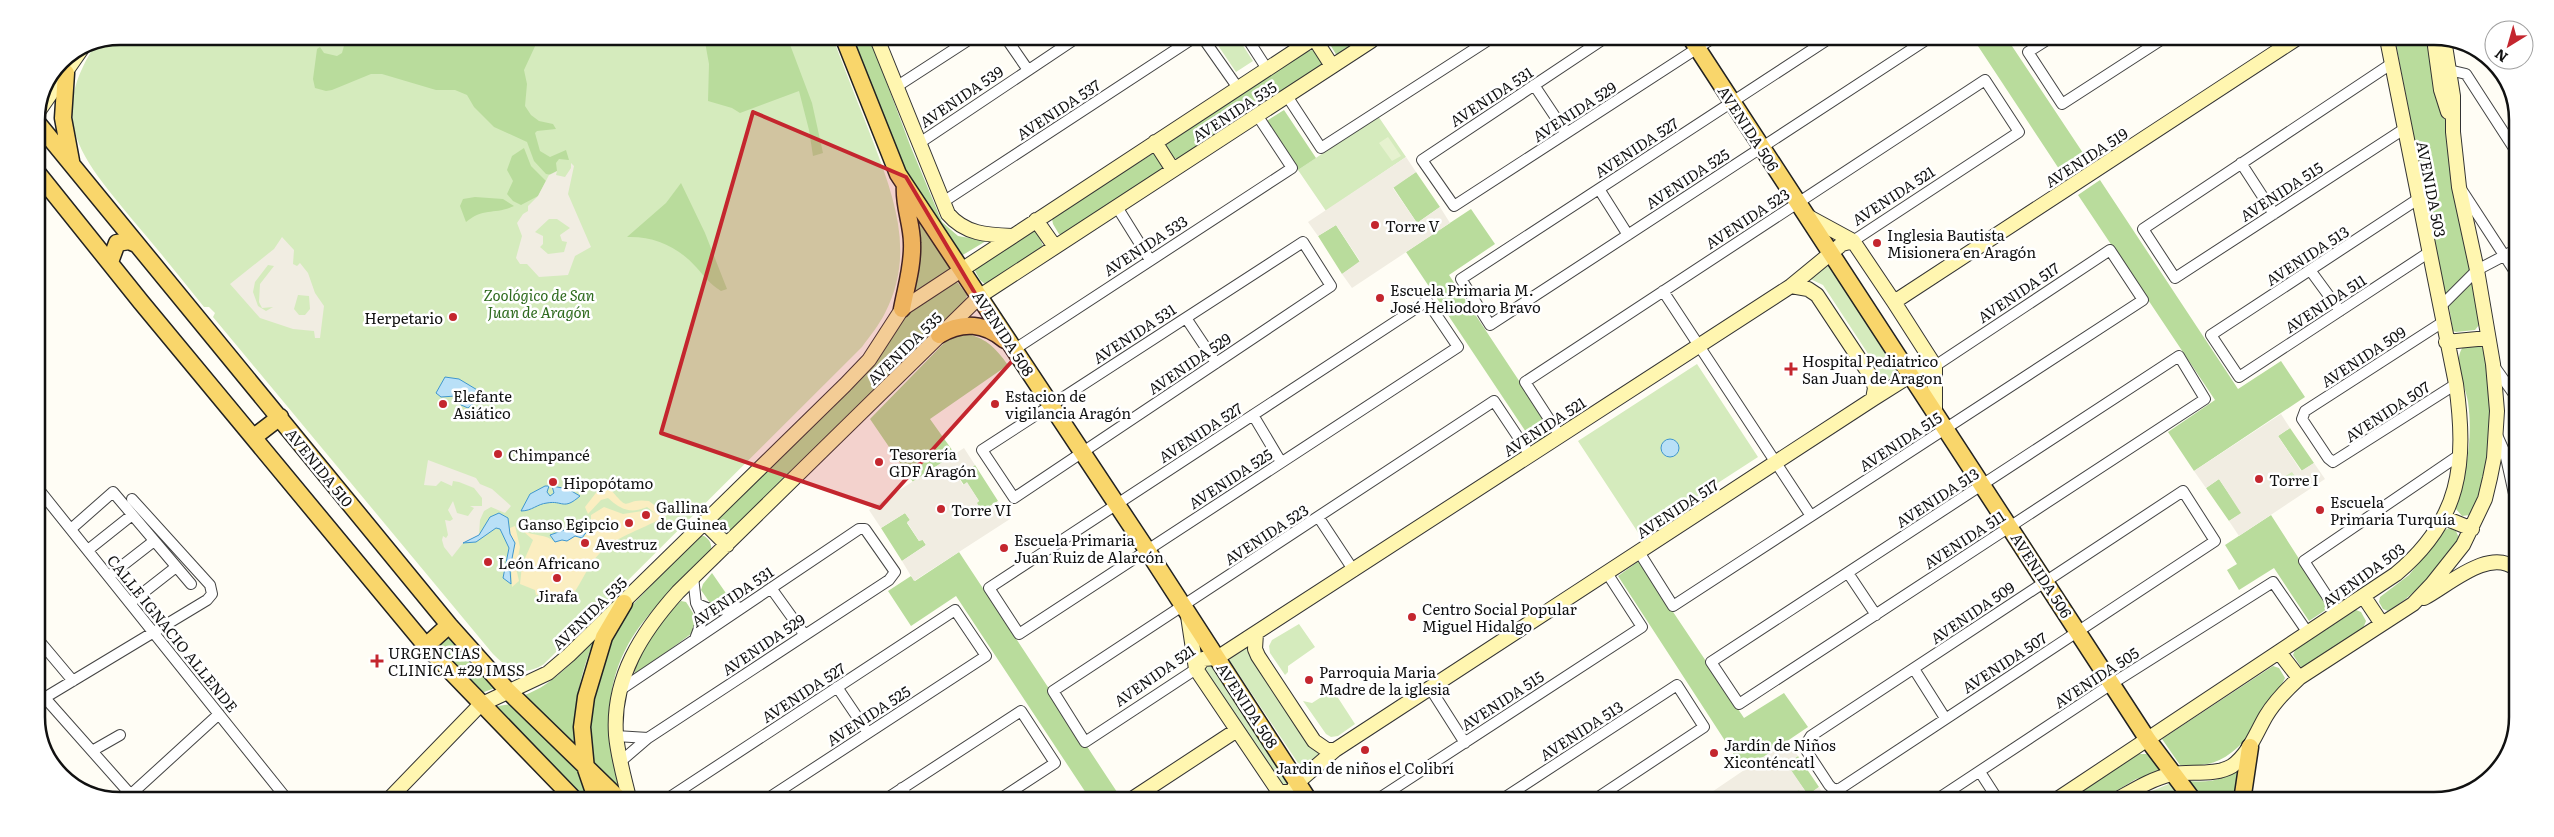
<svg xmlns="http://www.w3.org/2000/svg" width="2554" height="837" viewBox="0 0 2554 837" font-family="Literata,serif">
	<rect width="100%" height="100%" fill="#fffdf5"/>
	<path fill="#d5ebbd" d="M 834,41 C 847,76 861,110 874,144 C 895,200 915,255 885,313 C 879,325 870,336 862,347 L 544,664 C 523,677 510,671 493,654 L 213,317 L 215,313 L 209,307 L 204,307 C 180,277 156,247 131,218 C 81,156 46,120 97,42 Z
		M 1215,41 L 1240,41 L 1253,61 L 1236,72 Z
		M 1378,116 L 1406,157 L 1326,211 L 1298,170 Z
		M 1827,265 L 1833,267 L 1899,369 L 1898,373 L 1878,386 L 1880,378 L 1878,369 L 1823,285 L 1808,278 Z
		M 1697,364 L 1758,457 L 1639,534 L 1578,441 Z
		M 2292,471 L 2297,479 L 2286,487 L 2281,479 Z
		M 1299,624 L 1315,647 L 1288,666 L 1288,672 L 1285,675 L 1270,653 L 1269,646 L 1272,640 Z
		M 1248,643 L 1249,654 L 1313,749 L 1322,754 L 1303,765 L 1298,763 L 1230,661 L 1230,658 Z
		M 1209,661 L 1290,783 L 1285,791 L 1203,670 Z
		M 1331,687 L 1355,724 L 1338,736 L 1331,737 L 1326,734 L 1303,701 L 1312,703 L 1326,694 L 1325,691 Z
		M 2171,783 L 2186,800 L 2131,800 Z
		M 1799,789 L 1804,797 L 1801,800 L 1787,800 L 1786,798 Z"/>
	<path fill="#b9dc9c" d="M 2395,39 L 2431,39 L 2471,269 L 2445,296 Z
		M 1974,40 L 2008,40 L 2087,159 L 2063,175 Z
		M 851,41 L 871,41 L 910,145 L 942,222 L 958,236 L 986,241 L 961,256 L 898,158 Z
		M 1328,41 L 1362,41 L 1337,56 Z
		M 345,42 L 537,42 L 524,70 L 527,84 L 525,106 L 531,115 L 539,121 L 553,124 L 556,129 L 537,131 L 535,133 L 540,151 L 550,157 L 566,150 L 569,160 L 559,159 L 556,163 L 557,171 L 552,175 L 546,174 L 534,161 L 527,142 L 494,127 L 474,107 L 467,95 L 455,90 L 436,90 L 382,74 L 371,74 L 332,90 L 326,91 L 315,88 L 313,79 L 317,49 L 320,47 L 324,53 L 337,56 L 342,53 Z
		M 705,42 L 789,42 L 812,103 L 823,153 L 813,156 L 809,130 L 799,91 L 740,113 L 732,108 L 708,101 L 709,64 Z
		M 1312,50 L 1316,52 L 1322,64 L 1316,70 L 1178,159 L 1174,158 L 1166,145 L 1169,141 L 1301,54 Z
		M 1284,110 L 1316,158 L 1298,170 L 1265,122 Z
		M 524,148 L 531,166 L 546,181 L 538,196 L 521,205 L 513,201 L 507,194 L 513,181 L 507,170 L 512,156 Z
		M 1154,153 L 1164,165 L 1160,172 L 1064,235 L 1059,234 L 1053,224 L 1052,219 L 1055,215 Z
		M 1416,172 L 1440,207 L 1417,223 L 1393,187 Z
		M 2100,180 L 2238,389 L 2281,361 L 2305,397 L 2194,471 L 2168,432 L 2215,400 L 2078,195 Z
		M 681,183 L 705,233 L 727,289 L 721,291 C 711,285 704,276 696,267 C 678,247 655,236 627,237 L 666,203 Z
		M 475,197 L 503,199 L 514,206 C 495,215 484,207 466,222 L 460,206 L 463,199 Z
		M 1471,209 L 1495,244 L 1449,275 L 1553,432 L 1534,444 L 1406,252 Z
		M 918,216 L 952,267 L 908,297 C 918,269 924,246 918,216 Z
		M 1336,225 L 1360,262 L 1342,274 L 1318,236 Z
		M 1033,231 L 1038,233 L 1043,246 L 992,281 L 985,284 L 980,280 L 974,269 L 1026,233 Z
		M 2473,278 L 2479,325 L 2475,330 L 2456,332 L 2453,331 L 2449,306 Z
		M 955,281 L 958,283 L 967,295 L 966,300 L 736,530 L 724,533 L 718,529 L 716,518 L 899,319 Z
		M 963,333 C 985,337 995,347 1008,365 L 930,419 L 955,454 L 913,482 L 870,419 L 946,341 L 955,335 Z
		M 2480,345 L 2486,353 C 2490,404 2499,469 2470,515 L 2462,516 L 2456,509 L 2456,505 C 2467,471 2473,437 2468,402 C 2466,387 2452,360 2463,347 Z
		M 2290,428 L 2314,463 L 2302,471 L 2278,436 Z
		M 975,465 L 998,501 L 982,511 L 976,503 L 979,501 L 967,483 L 964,485 L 958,476 Z
		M 2219,479 L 2242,513 L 2229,521 L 2206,488 Z
		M 905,513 L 910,520 L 907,523 L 919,541 L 922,539 L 926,545 L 902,561 L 881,528 Z
		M 2271,515 L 2330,607 L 2309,621 L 2274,568 L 2239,590 L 2227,570 L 2237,564 L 2225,545 Z
		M 2449,528 L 2456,531 L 2459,538 C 2437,567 2420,592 2388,611 L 2383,609 L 2379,602 L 2380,597 L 2409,575 L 2445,530 Z
		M 698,536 L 704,536 C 710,540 713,545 710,552 C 650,612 603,647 610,740 C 611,759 621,775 622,793 L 594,768 L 588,716 L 602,654 L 623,615 Z
		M 959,552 L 1117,792 L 1106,799 L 1090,799 L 956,596 L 911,626 L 888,591 L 911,576 L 915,581 Z
		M 1639,561 L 1744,718 L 1784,693 L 1808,727 L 1744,770 L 1618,576 Z
		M 712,573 L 730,599 L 720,604 L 710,603 L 701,590 L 703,584 Z
		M 681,601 L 686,602 C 693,613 698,618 695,631 L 634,676 C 639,647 660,621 681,601 Z
		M 2356,610 L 2361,612 L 2366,621 L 2362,631 L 2306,667 L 2301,667 L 2293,655 L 2295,650 Z
		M 444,634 L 449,638 L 495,688 L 476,695 L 435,644 Z
		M 594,640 C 579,679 573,705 577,747 L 525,695 C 554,684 573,661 594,640 Z
		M 2273,666 L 2279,668 L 2285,678 C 2271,707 2241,759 2207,764 C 2199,766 2189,765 2180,765 L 2162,739 Z
		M 511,704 L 578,769 L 590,798 L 584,798 L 491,707 Z
		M 2139,754 L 2149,754 L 2165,768 L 2154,775 L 2136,779 L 2101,800 L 2067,800 Z
		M 1798,756 L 1819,787 L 1808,795 L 1786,764 Z
		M 2241,767 L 2236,800 L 2204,800 L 2189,781 C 2211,783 2223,780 2241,767 Z"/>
	<path fill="#fbeec1" d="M 602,485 L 606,488 L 608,486 C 633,517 620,497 649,501 L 667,515 C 645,529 617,535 599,554 C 585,568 581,588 566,602 L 557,602 L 557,595 L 536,595 L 535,590 L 520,584 L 522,565 L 533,540 L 523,531 C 534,536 546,534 555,542 L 562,540 L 567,541 L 575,536 L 582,537 L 591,526 L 591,515 L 604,507 L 623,514 L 649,510 L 656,514 L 647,507 C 631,514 621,510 608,498 L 601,500 L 588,514 L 585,507 Z
		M 515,526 L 520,547 L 516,568 L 519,581 L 512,587 L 510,528 Z"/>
	<path fill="#e6f2cf" d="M 1388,137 L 1401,156 L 1392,161 L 1379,143 Z"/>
	<path fill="#f1ede2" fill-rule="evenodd" d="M 1406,157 L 1416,172 L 1393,188 L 1417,223 L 1440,207 L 1450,223 L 1352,288 L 1342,274 L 1360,261 L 1336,225 L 1318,236 L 1308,222 Z
		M 571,163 L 574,166 L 568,194 L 591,247 L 575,256 L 568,275 L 539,277 L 527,264 L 520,264 L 516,258 L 522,236 L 517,223 L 523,214 L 528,211 L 528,206 L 538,196 L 549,175 L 557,171 L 556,175 L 565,177 L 571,168 ZM 549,219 L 557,219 L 570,228 L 560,235 L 562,241 L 567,242 L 564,252 L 548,254 L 540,247 L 543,244 L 543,236 L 535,232 Z
		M 282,237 L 294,250 L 293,264 L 297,266 L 300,263 L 308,273 L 315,293 L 324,306 L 320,338 L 315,338 L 314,331 L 293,329 L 260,318 L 230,284 L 274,249 ZM 268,265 L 274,266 L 260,284 L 259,302 L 262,308 L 273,307 L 266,311 L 258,306 L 253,292 L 255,282 ZM 298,295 L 309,296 L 310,309 L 305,315 L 299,315 L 294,309 Z
		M 2281,414 L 2290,428 L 2278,436 L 2301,471 L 2314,463 L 2325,479 L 2239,536 L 2229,521 L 2241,513 L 2219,479 L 2206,488 L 2194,471 ZM 2292,472 L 2297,479 L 2286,486 L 2281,479 Z
		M 964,448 L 975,465 L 958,477 L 963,485 L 967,482 L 979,501 L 977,503 L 982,511 L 998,501 L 1010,519 L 914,581 L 902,561 L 926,545 L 923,540 L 919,541 L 907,522 L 910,520 L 905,513 L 881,528 L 869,510 Z
		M 428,460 L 476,478 L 480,484 L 492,489 L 511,506 L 505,513 L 491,507 L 484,511 L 480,520 L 479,535 L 463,543 L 452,557 L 444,547 L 442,540 L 443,536 L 446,538 L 448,535 L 445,520 L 450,521 L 453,519 L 448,510 L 453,501 L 457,513 L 468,516 L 474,508 L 470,506 L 482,506 L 482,498 L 474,488 L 459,482 L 453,481 L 452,486 L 441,481 L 436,486 L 424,485 Z
		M 1787,741 L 1798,756 L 1787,764 L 1808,795 L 1819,787 L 1827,800 L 1823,800 L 1820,795 L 1817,796 L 1819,800 L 1801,800 L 1804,797 L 1799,790 L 1786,798 L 1787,800 L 1700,800 Z"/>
	<path fill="#b9e0f7" stroke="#3f96cf" d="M 445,377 L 459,379 L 484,394 L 468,408 L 461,405 L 456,396 L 441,397 L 436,393 Z
		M1661 448a9 9 0 1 1 18 0a9 9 0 1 1-18 0Z
		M 545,486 L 549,486 L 547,492 L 550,496 L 554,493 L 552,486 L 568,489 L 580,496 C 563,511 563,500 547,503 C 537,504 532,511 521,511 L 530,494 Z
		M 499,513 L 508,518 L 510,534 L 515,543 L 510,569 L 511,584 L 503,578 L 509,548 L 500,529 L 496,528 L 476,542 L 463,543 L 479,535 L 490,517 Z
		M 587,522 L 591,526 L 582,538 L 575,536 L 567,541 L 562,540 L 555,542 L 550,535 Z"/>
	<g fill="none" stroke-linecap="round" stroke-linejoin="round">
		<defs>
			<path id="street" d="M 1602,40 L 1422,160 L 1454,206 L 1710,40
				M 1827,40 L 1461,279 L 1490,325 L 1926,40
				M 2047,40 L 2028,52 L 2062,104 L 2161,40
				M 1008,41 L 1028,70
				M 1205,41 L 1238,88
				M 1249,41 L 1267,69
				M 2391,64 L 2143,229 L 2175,278 L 2404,129
				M 2449,70 L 2466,74 L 2517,153
				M 1534,85 L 1566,133
				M 896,87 L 967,41
				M 1287,96 L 1321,148 L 1487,41
				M 918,144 L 1072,41
				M 2241,163 L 2274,214
				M 1599,189 L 1628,235
				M 2463,192 L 2517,275
				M 2418,199 L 2211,335 L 2239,377 L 2428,253
				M 943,202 L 1189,41
				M 1117,207 L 1150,260
				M 1303,242 L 1331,286 L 1014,498 L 982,450 Z
				M 2310,270 L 2340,311
				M 1663,291 L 1811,516
				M 1427,301 L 1458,347 L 1019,634 L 989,588 Z
				M 2440,307 L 2477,270 L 2517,249
				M 1186,318 L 1216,363
				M 2443,322 L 2305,411 L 2302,419 L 2328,458 L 2333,462 L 2456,384
				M 1015,349 L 1292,168 L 1257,115
				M 2179,356 L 2205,399 L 1739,704 L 1711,662 Z
				M 2494,366 L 2516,397
				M 1253,415 L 1281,462
				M 2497,435 L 2505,453 L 2516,503
				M 1560,436 L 1525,382 L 1985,80 L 2019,132 L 1853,241
				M 36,486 L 286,798
				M 2183,491 L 2215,541 L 1841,788 L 1834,790 L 1829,785 L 1804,747 L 1811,736 Z
				M 1319,518 L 1354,571
				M 71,529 L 113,492 L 191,584
				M 88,550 L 132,515
				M 1639,552 L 1673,606 L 2143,300 L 2110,250 L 1935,366
				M 1848,573 L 1876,615
				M 109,576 L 154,541
				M 693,577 L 696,603 C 712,612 721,611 738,607
				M 771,588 L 804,634
				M 130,603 L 176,567
				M 2338,613 L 2304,561 L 2461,454
				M 36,637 L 73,681
				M 695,639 L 703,618 L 696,603
				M 1196,669 L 1085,742 L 1053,691 L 1494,401 L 1530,455
				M 1914,669 L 1945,718
				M 837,687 L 868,733
				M 1430,688 L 1465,743
				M 45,698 L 131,795
				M 36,703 L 207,600 L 212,594 L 210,585 L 132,499
				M 616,736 L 648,738
				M 92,751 L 120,735
				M 620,762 L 648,738 L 889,580 L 895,572 L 865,529 L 859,529 L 620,690
				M 1980,772 L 1998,800
				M 902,788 L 909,799
				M 127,798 L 219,714
				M 667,799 L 955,610 L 986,656 L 767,799
				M 886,799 L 1021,711 L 1055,763 L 1000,799
				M 1268,799 L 1279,792
				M 1378,799 L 1642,627 L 1607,573
				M 1501,800 L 1677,685 L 1704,727 L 1594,800
				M 1936,800 L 2113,683 L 2273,582 L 2308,633"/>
			<path id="secondary" d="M 2434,39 L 2441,90 L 2448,112
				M 878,41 L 948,214 C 965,234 987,235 1012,236
				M 1316,41 L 1332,66
				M 38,112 L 85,44
				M 1155,142 L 1173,170
				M 1807,216 L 1853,241 L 1894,302 L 1935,366 L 1935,412
				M 1036,220 L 1055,247
				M 1791,286 L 1808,289 L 1817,295 L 1872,378 L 1875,388 L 1873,399
				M 1894,302 L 2296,39
				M 2446,342 L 2488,338
				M 2445,518 L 2472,529
				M 704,522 L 727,545
				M 2364,597 L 2382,624
				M 2424,598 C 2449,585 2489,547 2516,569
				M 1188,616 L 1196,669 L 1279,792 L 1286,797
				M 1256,633 L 1255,649 L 1258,656 L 1314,741 L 1327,750 L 1335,750
				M 2279,652 L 2299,678
				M 1196,669 L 1203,659 L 1217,658 L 1791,286 L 1842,244 L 1853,241
				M 1279,792 L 1291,792 L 1298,782 L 1335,750 L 1873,399 L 1911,375 L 1923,374 L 1935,366
				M 390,798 L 480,705 L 548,673 L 569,655 L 845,385 L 869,360 L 902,309 L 1310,41
				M 629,798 C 624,777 618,757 616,735 C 612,678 642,632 678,592 L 980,296 L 1371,41
				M 1132,799 L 1237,730
				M 2056,800 L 2396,574 C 2461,520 2467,464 2456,384 L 2387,39
				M 2116,800 C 2134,790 2151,779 2172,774 C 2190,771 2216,776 2232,766 C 2249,754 2256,733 2266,716 C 2275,701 2286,690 2299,678 L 2413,604 L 2432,584 L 2463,545 L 2485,499 L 2490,478 L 2494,458 L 2497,411 L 2493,364 L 2477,270 L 2459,187 L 2453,132 L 2453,96 L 2444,39"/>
			<path id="primary" d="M 1692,40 L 2148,740 L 2193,800
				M 845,41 L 898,174 L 1147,550 L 1308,799
				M 66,73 L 63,118 L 71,161
				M 36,121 L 449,625 L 508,691 L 618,798
				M 36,171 L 141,302 L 426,646 L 573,798
				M 110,262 L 117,243 L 129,241 L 136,244
				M 902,309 C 906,287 913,266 912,243 C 912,224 903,204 905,185
				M 939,335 C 963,321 984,323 1005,340
				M 254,437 L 280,417
				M 426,646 L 449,625
				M 596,798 L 586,769 L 582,727 L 586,697 L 604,637 L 624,603
				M 2242,801 L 2250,747"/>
		</defs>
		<use href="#street" stroke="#444" stroke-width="12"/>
		<use href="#secondary" stroke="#333" stroke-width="16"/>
		<use href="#primary" stroke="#222" stroke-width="19"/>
		<use href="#street" stroke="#fff" stroke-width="10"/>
		<use href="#secondary" stroke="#fff6b0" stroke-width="14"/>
		<use href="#primary" stroke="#f9d66b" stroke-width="16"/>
	</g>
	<path fill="#c4262e" fill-opacity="0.2" stroke="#c4262e" stroke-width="4" stroke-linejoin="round" d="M 753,112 L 906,177 L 1014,359 L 880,508 L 661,433 Z"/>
	<g fill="#c4262e" stroke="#fff" stroke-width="2">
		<circle cx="1375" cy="225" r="5"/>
		<circle cx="1877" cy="243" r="5"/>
		<circle cx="1380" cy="298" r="5"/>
		<circle cx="453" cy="317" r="5"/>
		<path d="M1788.5 361.5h5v5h5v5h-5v5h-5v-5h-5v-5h5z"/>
		<circle cx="443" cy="404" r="5"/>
		<circle cx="995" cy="404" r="5"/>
		<circle cx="498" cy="454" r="5"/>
		<circle cx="879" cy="462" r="5"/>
		<circle cx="2259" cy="479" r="5"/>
		<circle cx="553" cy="482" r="5"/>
		<circle cx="941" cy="509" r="5"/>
		<circle cx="2320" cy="510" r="5"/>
		<circle cx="646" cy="515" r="5"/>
		<circle cx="629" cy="523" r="5"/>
		<circle cx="585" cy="543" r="5"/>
		<circle cx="1004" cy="548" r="5"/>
		<circle cx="488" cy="562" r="5"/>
		<circle cx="557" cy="578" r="5"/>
		<circle cx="1412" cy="617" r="5"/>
		<path d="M374.5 653.5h5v5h5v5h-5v5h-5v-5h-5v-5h5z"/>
		<circle cx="1309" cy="680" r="5"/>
		<circle cx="1365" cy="750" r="5"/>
		<circle cx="1714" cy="753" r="5"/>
	</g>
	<g text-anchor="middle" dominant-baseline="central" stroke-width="5" stroke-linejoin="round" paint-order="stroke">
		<g font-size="15" fill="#111" stroke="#fff">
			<text transform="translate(961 96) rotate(-34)">AVENIDA 539</text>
			<text transform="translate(1491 96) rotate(-33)">AVENIDA 531</text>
			<text transform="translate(1058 109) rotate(-33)">AVENIDA 537</text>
			<text transform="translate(1234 111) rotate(-33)">AVENIDA 535</text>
			<text transform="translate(1574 111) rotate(-33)">AVENIDA 529</text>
			<text transform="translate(1749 128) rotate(57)">AVENIDA 506</text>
			<text transform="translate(1636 147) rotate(-33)">AVENIDA 527</text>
			<text transform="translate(2086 157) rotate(-33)">AVENIDA 519</text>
			<text transform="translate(1687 178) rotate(-33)">AVENIDA 525</text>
			<text transform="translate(2432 189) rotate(79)">AVENIDA 503</text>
			<text transform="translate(2281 191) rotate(-33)">AVENIDA 515</text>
			<text transform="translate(1893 195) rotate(-33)">AVENIDA 521</text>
			<text transform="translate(1747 218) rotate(-33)">AVENIDA 523</text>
			<text transform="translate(1145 245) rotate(-33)">AVENIDA 533</text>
			<text transform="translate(2307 255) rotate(-33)">AVENIDA 513</text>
			<text transform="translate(2018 292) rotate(-34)">AVENIDA 517</text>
			<text transform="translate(2325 303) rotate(-33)">AVENIDA 511</text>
			<text transform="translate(1004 333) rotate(57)">AVENIDA 508</text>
			<text transform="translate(1134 333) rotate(-33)">AVENIDA 531</text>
			<text transform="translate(904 348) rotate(-44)">AVENIDA 535</text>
			<text transform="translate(2363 356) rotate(-33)">AVENIDA 509</text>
			<text transform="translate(1189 363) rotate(-34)">AVENIDA 529</text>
			<text transform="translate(2387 411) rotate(-33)">AVENIDA 507</text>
			<text transform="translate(1544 426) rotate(-33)">AVENIDA 521</text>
			<text transform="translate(1200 432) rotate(-33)">AVENIDA 527</text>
			<text transform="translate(1900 441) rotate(-33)">AVENIDA 515</text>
			<text transform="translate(320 467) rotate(51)">AVENIDA 510</text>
			<text transform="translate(1230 478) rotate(-33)">AVENIDA 525</text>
			<text transform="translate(1937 497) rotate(-33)">AVENIDA 513</text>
			<text transform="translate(1677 508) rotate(-33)">AVENIDA 517</text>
			<text transform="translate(1266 534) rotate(-33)">AVENIDA 523</text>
			<text transform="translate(1964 539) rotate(-33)">AVENIDA 511</text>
			<text transform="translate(2042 575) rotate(57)">AVENIDA 506</text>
			<text transform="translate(2363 575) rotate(-36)">AVENIDA 503</text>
			<text transform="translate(732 596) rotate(-34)">AVENIDA 531</text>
			<text transform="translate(1972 612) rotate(-34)">AVENIDA 509</text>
			<text transform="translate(589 613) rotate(-44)">AVENIDA 535</text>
			<text transform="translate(173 633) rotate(51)">CALLE IGNACIO ALLENDE</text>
			<text transform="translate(763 644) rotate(-34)">AVENIDA 529</text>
			<text transform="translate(2004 662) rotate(-33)">AVENIDA 507</text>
			<text transform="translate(1154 675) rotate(-35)">AVENIDA 521</text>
			<text transform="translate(2096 677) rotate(-33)">AVENIDA 505</text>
			<text transform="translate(803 692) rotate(-33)">AVENIDA 527</text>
			<text transform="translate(1502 700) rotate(-33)">AVENIDA 515</text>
			<text transform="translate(1248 705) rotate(57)">AVENIDA 508</text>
			<text transform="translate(868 715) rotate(-33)">AVENIDA 525</text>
			<text transform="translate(1581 730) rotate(-33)">AVENIDA 513</text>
		</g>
		<g font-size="15" fill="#111" stroke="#fff" text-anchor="start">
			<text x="1385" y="225">Torre V</text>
			<text x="1887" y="234">Inglesia Bautista<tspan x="1887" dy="17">Misionera en Aragón</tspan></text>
			<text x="1390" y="289">Escuela Primaria M.<tspan x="1390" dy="17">José Heliodoro Bravo</tspan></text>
			<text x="443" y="317" text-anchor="end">Herpetario</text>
			<text x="1802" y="360">Hospital Pediatrico<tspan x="1802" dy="17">San Juan de Aragon</tspan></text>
			<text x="453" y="395">Elefante<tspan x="453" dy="17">Asiático</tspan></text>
			<text x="1005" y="395">Estacion de<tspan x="1005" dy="17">vigilancia Aragón</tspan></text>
			<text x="889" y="453">Tesorería<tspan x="889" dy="17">GDF Aragón</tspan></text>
			<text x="508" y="454">Chimpancé</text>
			<text x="2269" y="479">Torre I</text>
			<text x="563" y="482">Hipopótamo</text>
			<text x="2330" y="501">Escuela<tspan x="2330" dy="17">Primaria Turquía</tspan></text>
			<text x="656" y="506">Gallina<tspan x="656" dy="17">de Guinea</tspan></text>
			<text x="951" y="509">Torre VI</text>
			<text x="619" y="523" text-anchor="end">Ganso Egipcio</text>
			<text x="1014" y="539">Escuela Primaria<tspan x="1014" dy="17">Juan Ruiz de Alarcón</tspan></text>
			<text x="595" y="543">Avestruz</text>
			<text x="498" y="562">León Africano</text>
			<text x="557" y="595" text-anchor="middle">Jirafa</text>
			<text x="1422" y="608">Centro Social Popular<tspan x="1422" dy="17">Miguel Hidalgo</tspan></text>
			<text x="388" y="652">URGENCIAS<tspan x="388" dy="17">CLINICA #29 IMSS</tspan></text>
			<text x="1319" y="671">Parroquia Maria<tspan x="1319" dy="17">Madre de la iglesia</tspan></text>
			<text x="1724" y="744">Jardín de Niños<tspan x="1724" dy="17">Xiconténcatl</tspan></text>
			<text x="1365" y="767" text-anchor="middle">Jardin de niños el Colibrí</text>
		</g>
		<g font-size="15" font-style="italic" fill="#2f6b1f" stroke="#fff">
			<text x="539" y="294">Zoológico de San<tspan x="539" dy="17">Juan de Aragón</tspan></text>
		</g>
	</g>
	<path d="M0 0H2554V837H0ZM120 45H2434A75 75 0 0 1 2509 120V717A75 75 0 0 1 2434 792H120A75 75 0 0 1 45 717V120A75 75 0 0 1 120 45Z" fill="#fff" fill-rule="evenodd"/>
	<path fill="none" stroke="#111" stroke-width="2.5" d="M120 45H2434A75 75 0 0 1 2509 120V717A75 75 0 0 1 2434 792H120A75 75 0 0 1 45 717V120A75 75 0 0 1 120 45Z"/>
	<g transform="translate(2509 45) rotate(217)"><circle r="24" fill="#ffffff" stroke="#a0a0a0"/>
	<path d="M0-4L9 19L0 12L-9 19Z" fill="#c4262e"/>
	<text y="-8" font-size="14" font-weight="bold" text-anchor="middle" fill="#111111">N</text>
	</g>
</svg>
